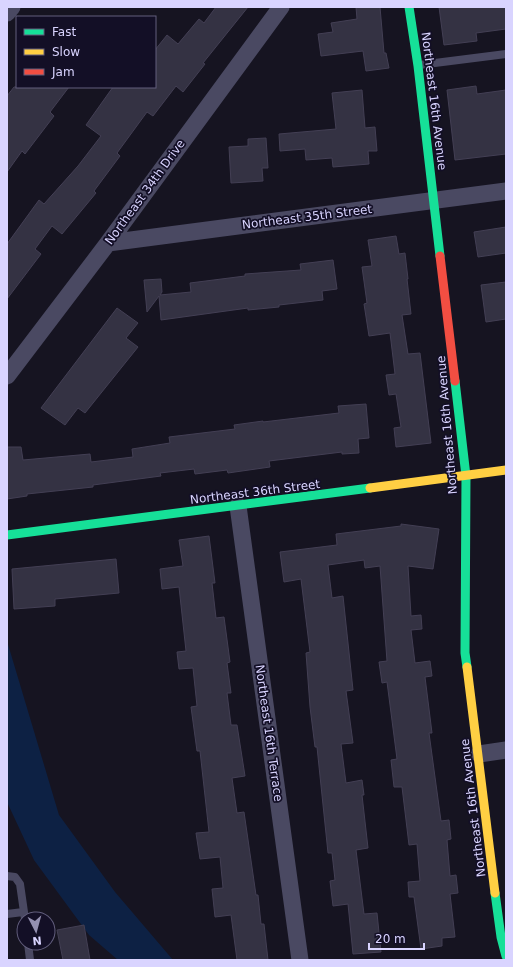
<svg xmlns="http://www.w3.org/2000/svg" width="513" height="967" viewBox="0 0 513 967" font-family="'DejaVu Sans',sans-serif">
	<rect width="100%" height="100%" fill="#161421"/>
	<path fill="#0d2144" d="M 7,641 L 59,815 L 115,892 L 173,960 L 118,960 L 89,935 L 34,860 L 7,802 Z"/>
	<path fill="#343243" stroke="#433f54" d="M 216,7 L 248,7 L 203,63 L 205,64 L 183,92 L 176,86 L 153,116 L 147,112 L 117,153 L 120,156 L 94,191 L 96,193 L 62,234 L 52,226 L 35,249 L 41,254 L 7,299 L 7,244 L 39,200 L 44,204 L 78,166 L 101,136 L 86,125 L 113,87 L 155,87 L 155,50 L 167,35 L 178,44 L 199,19 L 204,23 Z
		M 356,7 L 380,7 L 384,53 L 386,53 L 389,68 L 366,71 L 363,51 L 321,56 L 318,34 L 333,32 L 331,23 L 357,19 Z
		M 439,7 L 506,7 L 506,29 L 476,33 L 477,41 L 444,45 Z
		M 476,86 L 477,94 L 506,90 L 506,154 L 455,160 L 447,90 Z
		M 14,87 L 69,87 L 50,112 L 54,116 L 25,154 L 22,151 L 7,172 L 7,96 Z
		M 362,90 L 365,128 L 375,127 L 377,151 L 368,151 L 369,164 L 333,167 L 332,158 L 306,160 L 305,149 L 280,151 L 279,134 L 336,129 L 332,93 Z
		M 266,138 L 268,168 L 262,168 L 263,181 L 231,183 L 229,147 L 248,146 L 248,139 Z
		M 506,227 L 506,253 L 478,257 L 474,232 Z
		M 396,236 L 399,254 L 405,253 L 408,279 L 407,279 L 411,314 L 402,315 L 408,354 L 420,353 L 431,443 L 396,447 L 394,428 L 401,427 L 396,394 L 389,395 L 386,375 L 395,374 L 390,333 L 369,336 L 364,304 L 367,303 L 362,267 L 372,266 L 368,240 Z
		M 333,260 L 337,289 L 322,291 L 323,300 L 279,305 L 279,307 L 248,310 L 248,308 L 161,320 L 159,296 L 147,312 L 144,280 L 161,279 L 162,292 L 160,295 L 191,292 L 190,283 L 245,276 L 245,274 L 301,270 L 300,264 Z
		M 506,282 L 506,319 L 486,322 L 481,285 Z
		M 117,308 L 138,323 L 126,338 L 138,347 L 85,413 L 78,408 L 65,425 L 41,408 Z
		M 366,404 L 369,438 L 358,439 L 359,453 L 342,454 L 342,452 L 269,461 L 270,467 L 228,473 L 227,470 L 195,474 L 194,469 L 160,473 L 161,476 L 93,485 L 93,487 L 27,494 L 27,496 L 7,499 L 7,447 L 21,447 L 23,460 L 90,454 L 91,462 L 133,457 L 132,449 L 170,443 L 169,437 L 235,429 L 234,425 L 263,421 L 263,422 L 339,413 L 338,406 Z
		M 401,524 L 439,529 L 433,569 L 408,566 L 411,616 L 421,615 L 422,629 L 411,630 L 415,663 L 430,661 L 432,676 L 425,677 L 432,733 L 429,733 L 441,821 L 449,820 L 451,839 L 447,840 L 450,876 L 456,875 L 458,893 L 450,894 L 455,937 L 442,938 L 442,946 L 421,949 L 414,897 L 409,897 L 408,882 L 420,881 L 417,844 L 409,845 L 402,787 L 394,787 L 391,760 L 397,759 L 387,682 L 382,683 L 379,662 L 387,661 L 380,566 L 365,568 L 364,560 L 328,565 L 332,598 L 343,596 L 353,690 L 346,691 L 353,743 L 341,744 L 346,783 L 362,780 L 364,795 L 362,795 L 368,848 L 356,850 L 364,914 L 377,913 L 381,952 L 353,954 L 348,904 L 333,906 L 330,881 L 335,880 L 332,853 L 328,853 L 317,747 L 315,747 L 310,707 L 306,653 L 310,652 L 301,579 L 284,582 L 280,552 L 337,545 L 336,534 L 401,526 Z
		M 209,536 L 215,583 L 212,583 L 216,618 L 224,617 L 230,662 L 227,663 L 231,693 L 227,693 L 231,725 L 237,725 L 245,776 L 232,778 L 237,813 L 244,812 L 256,895 L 258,895 L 261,924 L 264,924 L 268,960 L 237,960 L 231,915 L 215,917 L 212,889 L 223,888 L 220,857 L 200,859 L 196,833 L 209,832 L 200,751 L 197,751 L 191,707 L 197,706 L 193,668 L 179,669 L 177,652 L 186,651 L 179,587 L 162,589 L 160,569 L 183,566 L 179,540 Z
		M 116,559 L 119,593 L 55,599 L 55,606 L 14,609 L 12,569 Z
		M 84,925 L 90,960 L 63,960 L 57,930 Z"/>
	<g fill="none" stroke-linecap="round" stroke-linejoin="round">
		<path stroke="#4a4962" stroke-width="8" d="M 419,65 L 506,54
			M 7,876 L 15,877 L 20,884 L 25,919
			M 7,914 L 23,912
			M 28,943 L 30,960"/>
		<path stroke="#4a4962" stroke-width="17" d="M 7,13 L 12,7
			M 108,243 L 506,191
			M 7,376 L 108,243 L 281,7
			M 238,506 L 300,960
			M 479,754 L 506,750"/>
		<path stroke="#16e098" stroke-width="9" d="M 409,7 L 418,66 L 440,256
			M 455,381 L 466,476 L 465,653 L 467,667
			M 7,535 L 370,488
			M 495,893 L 501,937 L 506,956"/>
		<path stroke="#ffcf43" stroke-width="9" d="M 370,488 L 506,470
			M 467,667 L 495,893"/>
		<path stroke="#f24e42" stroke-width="9" d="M 440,256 L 455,381"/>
	</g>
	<g text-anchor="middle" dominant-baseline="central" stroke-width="3.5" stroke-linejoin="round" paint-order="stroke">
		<g font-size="12" fill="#d9d4ff" stroke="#130f26">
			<text transform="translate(434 101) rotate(83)">Northeast 16th Avenue</text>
			<text transform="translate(145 192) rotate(-54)">Northeast 34th Drive</text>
			<text transform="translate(307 217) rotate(-7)">Northeast 35th Street</text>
			<text transform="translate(447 425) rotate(-95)">Northeast 16th Avenue</text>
			<text transform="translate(255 492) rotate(-7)">Northeast 36th Street</text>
			<text transform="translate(269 733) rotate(82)">Northeast 16th Terrace</text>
			<text transform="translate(473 808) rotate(-97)">Northeast 16th Avenue</text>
		</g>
	</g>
	<rect width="513" height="967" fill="none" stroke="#d9d4ff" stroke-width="16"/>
	<rect x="16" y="16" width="140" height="72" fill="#130f26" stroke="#625e7d"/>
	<rect x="24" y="29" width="20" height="6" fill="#16e098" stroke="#625e7d"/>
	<text x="52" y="36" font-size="12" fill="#d9d4ff">Fast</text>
	<rect x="24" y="49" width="20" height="6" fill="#ffcf43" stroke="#625e7d"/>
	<text x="52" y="56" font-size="12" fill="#d9d4ff">Slow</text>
	<rect x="24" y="69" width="20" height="6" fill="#f24e42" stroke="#625e7d"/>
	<text x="52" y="76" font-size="12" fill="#d9d4ff">Jam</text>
	<g transform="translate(36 931) rotate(174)"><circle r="19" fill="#130f26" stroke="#625e7d"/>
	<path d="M0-3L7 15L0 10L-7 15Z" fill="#9591b1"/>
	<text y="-6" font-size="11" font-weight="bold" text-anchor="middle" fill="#d9d4ff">N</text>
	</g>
	<path d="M369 943v6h55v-6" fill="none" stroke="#d9d4ff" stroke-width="2"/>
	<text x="375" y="943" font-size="12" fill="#d9d4ff" stroke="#130f26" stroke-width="3" paint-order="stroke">20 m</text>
</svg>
